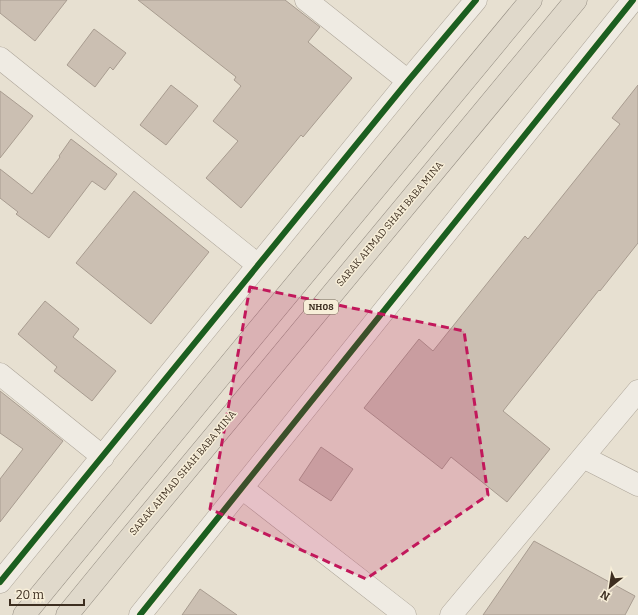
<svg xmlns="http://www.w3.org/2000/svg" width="638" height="615" viewBox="0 0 638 615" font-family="Bitter,serif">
	<rect width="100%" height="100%" fill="#e7e0d1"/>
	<path fill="#cbbfb2" stroke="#a89c90" d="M 0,0 L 67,0 L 35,41 L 0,13 Z
		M 138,0 L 285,0 L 320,27 L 308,42 L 352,78 L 303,137 L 301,135 L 241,208 L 206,178 L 238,141 L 213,121 L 241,86 L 234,80 L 236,77 Z
		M 94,29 L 126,53 L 113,70 L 110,67 L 95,87 L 67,65 Z
		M 171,85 L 198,106 L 166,145 L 140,125 Z
		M 638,85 L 638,243 L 600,291 L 599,290 L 503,411 L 550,449 L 507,502 L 451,457 L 442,469 L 364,408 L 419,339 L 433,351 L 525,236 L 528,239 L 620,124 L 612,118 Z
		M 0,91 L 33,116 L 0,158 Z
		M 71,139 L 117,174 L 105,190 L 92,181 L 49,238 L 16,214 L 18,212 L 0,198 L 0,169 L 32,194 L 60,157 L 59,156 Z
		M 134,191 L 209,252 L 151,324 L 76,263 Z
		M 45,301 L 79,329 L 73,337 L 116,371 L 92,401 L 54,371 L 57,367 L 18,334 Z
		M 0,391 L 63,441 L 0,522 L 0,479 L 23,449 L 0,433 Z
		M 321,447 L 353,469 L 331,501 L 299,480 Z
		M 534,541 L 635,596 L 625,615 L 483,615 Z
		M 200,589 L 237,615 L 182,615 Z"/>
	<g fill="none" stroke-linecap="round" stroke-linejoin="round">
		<defs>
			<path id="minor" d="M 306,0 L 408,81
				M 0,58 L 258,265
				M 0,374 L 103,457
				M 583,457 L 638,485
				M 242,488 L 405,615
				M 0,582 L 408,81 L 476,0
				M 140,615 L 633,0
				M 451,615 L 638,391"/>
			<path id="trunk" d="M 24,615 L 235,358 L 531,0
				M 67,615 L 125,544 L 576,0"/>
		</defs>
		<use href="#minor" stroke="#ada599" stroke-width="23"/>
		<use href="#trunk" stroke="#928b80" stroke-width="23"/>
		<use href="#minor" stroke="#efebe3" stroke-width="22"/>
		<use href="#trunk" stroke="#e0d9cb" stroke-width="22"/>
		<defs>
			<path id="cycleway" d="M 0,582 L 408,81 L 476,0
				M 140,615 L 633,0"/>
		</defs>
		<use href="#cycleway" stroke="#f7eed8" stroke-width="8"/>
		<use href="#cycleway" stroke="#1b5e20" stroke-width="6"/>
	</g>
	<path fill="#c2185b" fill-opacity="0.2" stroke="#c2185b" stroke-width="3" stroke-dasharray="8 5" stroke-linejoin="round" d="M 250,287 L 464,331 L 488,495 L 366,579 L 210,509 Z"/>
	<g text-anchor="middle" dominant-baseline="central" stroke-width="3" stroke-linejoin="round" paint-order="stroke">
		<rect fill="#f7eed8" stroke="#756857" stroke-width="1" x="304" y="300" width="34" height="14" rx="3"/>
		<g font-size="9" font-weight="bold" fill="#3d2e20">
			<text x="321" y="307">NH08</text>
		</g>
		<g font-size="10" fill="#3d2e20" stroke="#f7eed8">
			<text transform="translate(390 224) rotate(-50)">SARAK AHMAD SHAH BABA MINA</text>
			<text transform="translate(183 473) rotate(-50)">SARAK AHMAD SHAH BABA MINA</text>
		</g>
	</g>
	<g transform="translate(610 587) rotate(210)" stroke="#f7eed8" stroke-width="3" paint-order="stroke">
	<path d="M0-3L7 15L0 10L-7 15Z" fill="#3d2e20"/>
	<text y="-6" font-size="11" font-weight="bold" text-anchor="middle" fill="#3d2e20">N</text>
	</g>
	<path d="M10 599v6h74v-6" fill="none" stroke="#3d2e20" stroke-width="2"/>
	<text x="16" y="599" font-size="12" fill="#3d2e20" stroke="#f7eed8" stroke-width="3" paint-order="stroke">20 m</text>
</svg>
